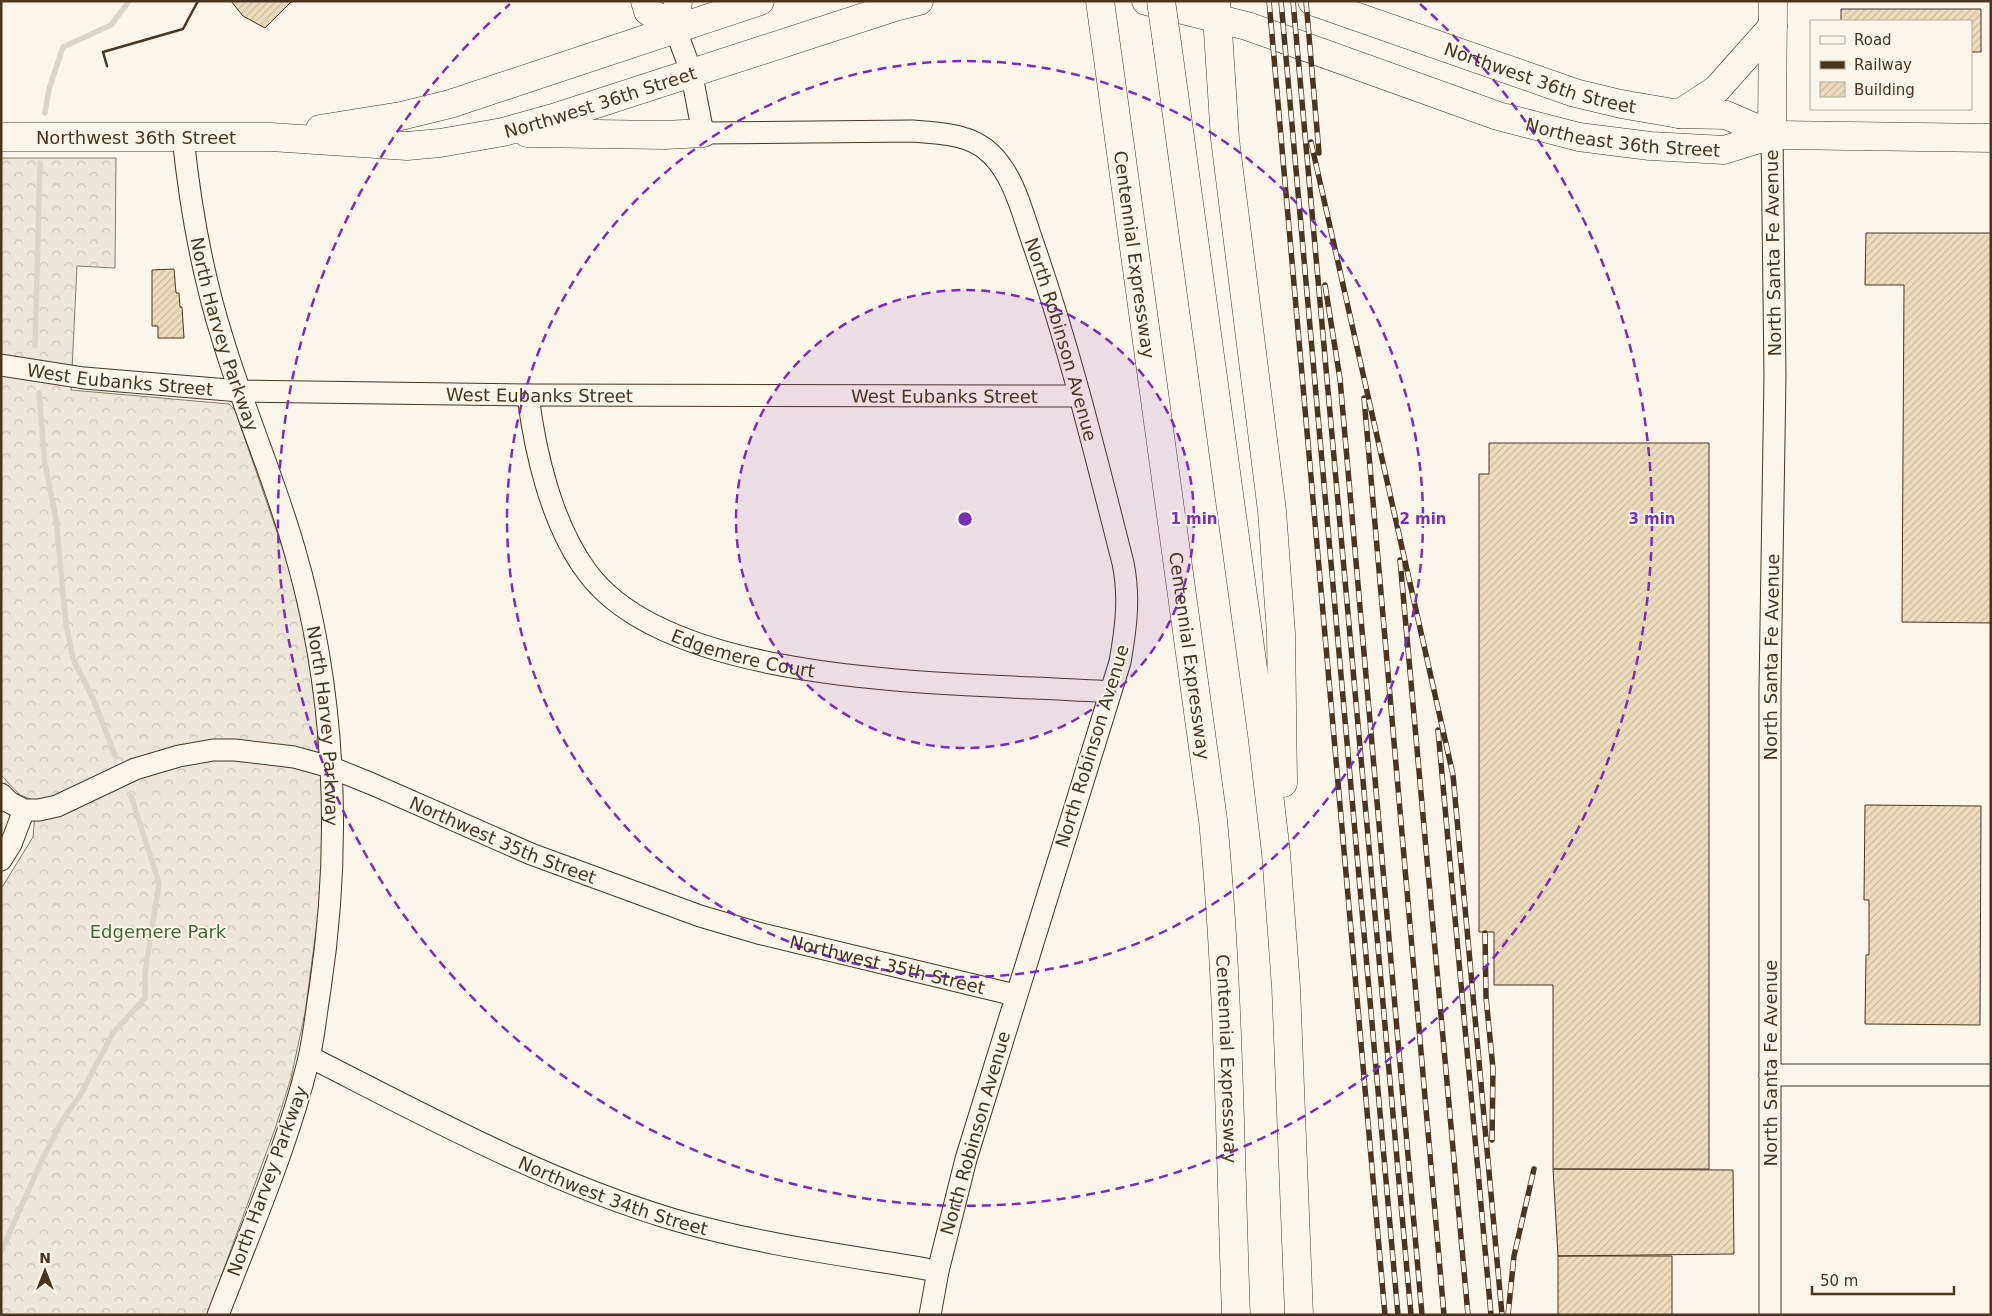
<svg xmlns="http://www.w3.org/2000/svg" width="1992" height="1316" viewBox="0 0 1992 1316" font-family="'DejaVu Sans',sans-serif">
	<defs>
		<pattern id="forest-crowns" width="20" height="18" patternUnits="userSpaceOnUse" patternTransform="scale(1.25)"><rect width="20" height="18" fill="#ede6d9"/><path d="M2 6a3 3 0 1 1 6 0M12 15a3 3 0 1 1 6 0" fill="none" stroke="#cdc6ba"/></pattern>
		<pattern id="building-hatch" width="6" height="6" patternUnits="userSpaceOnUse" patternTransform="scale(1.25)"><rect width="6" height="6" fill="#ecdcbc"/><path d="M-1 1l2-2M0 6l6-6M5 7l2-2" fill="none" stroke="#ccbda1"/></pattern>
	</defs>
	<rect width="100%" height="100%" fill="#fbf6e9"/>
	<path fill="url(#forest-crowns)" stroke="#887966" d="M 1,158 L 116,158 L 115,268 L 77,266 L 71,390 L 229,404 L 235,410 L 290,570 L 306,641 L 319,730 L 317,739 L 323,796 L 322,886 L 305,1013 L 291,1078 L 275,1129 L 207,1315 L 1,1315 L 1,889 L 33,837 L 36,801 L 20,795 L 1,775 Z"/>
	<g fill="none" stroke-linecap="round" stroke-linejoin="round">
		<path stroke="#dcd4c6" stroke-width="5.5" d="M 45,113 L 49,89 L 63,47 L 111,25 L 129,1
			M 35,346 L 40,163
			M 39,393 L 45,464 L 56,519 L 66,624 L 73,659 L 94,701 L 115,755
			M 1,1252 L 41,1162 L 62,1121 L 82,1092 L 113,1033 L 145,998 L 145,972 L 159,883 L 131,796"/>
	</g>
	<path fill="url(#building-hatch)" stroke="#4a3520" d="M 231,1 L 292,1 L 265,28 L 243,16 Z
		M 1841,9 L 1981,9 L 1981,52 L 1971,52 L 1971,21 L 1841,21 Z
		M 1866,233 L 1991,233 L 1991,623 L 1902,622 L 1904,285 L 1865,285 Z
		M 174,269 L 176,293 L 179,293 L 180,307 L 182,307 L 184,338 L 158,338 L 158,326 L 152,326 L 152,270 Z
		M 1489,443 L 1709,443 L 1709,1169 L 1553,1169 L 1553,985 L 1494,985 L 1494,932 L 1479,932 L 1479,474 L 1489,474 Z
		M 1865,805 L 1981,806 L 1980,1025 L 1865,1024 L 1866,955 L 1869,955 L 1869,900 L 1864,900 Z
		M 1553,1169 L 1733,1170 L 1734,1254 L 1558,1256 Z
		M 1558,1256 L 1672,1256 L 1672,1315 L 1558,1315 Z"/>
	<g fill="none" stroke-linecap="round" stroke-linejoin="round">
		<defs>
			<g id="minor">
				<path id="s1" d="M 675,28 L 691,71 L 703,133 L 913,131 C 939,133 972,134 991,154 C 1015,177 1023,216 1034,246 C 1070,350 1096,457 1123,563 C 1130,597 1126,628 1120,662 L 966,1159 L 938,1271 L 930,1315"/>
				<path id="s2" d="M 183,137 C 190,205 202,274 223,340 C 244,410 274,478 294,548 C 336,690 342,844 320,989 C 316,1013 314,1038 308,1062 C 287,1148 250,1231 218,1315"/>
				<path id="s3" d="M 1,365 L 84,378 L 240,391 L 528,395 L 1079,396"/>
				<path id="s4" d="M 528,395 C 535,453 552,525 587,572 C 674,691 974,682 1110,692"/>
				<path id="s5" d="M 1,794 L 9,802 L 24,810 L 39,810 L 57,806 L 135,769 L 179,756 L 213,750 L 235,750 L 294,757 L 330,767 L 372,784 L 531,854 L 700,916 L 758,933 L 1015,995"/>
				<path d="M 1,860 L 11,844 L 24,810"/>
				<path id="s6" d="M 310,1057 C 428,1117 547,1182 675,1220 C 761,1245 851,1256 938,1271"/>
				<path d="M 1770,1075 L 1991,1075"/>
				<path id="s7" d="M 1770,1315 L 1770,688 L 1775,376 L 1772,135"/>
			</g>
			<g id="major">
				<path id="s8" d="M 1146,1 L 1247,26 L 1498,116 L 1579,137 L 1650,146 L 1724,150 L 1772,135 L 1991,138"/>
				<path id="s9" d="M 1312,1 L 1575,93 L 1621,104 L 1679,114 L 1726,115 L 1772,135"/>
				<path d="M 1679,114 L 1717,89 L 1773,26"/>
				<path d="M 320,129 L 401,116 L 450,104 L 760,1"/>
				<path d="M 527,133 L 665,135 L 703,133"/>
				<path d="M 1772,135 L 1773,1"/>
				<path id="s10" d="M 1,137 L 271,137 L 407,146 L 440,143 L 503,132 L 553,118 L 895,7 L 919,1"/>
			</g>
			<g id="highway">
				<path d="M 645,1 L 648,11 L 675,28 L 678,1"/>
				<path id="s11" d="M 1100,1 L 1213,820 C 1229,985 1230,1150 1236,1315"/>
				<path d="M 1216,1 L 1225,139 L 1272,511 L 1281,633 L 1283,783"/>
				<path d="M 1167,43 L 1262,734 L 1276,853 L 1286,987 L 1299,1315"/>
			</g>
		</defs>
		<use href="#minor" stroke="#4a3520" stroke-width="23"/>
		<use href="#major" stroke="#4a3520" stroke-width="29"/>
		<use href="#highway" stroke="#4a3520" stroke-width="29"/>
		<use href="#minor" stroke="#fbf6e9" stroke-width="21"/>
		<use href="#major" stroke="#fbf6e9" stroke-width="28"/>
		<use href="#highway" stroke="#fbf6e9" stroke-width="28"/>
		<defs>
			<path id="rail" d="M 1269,1 L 1385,1315
				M 1281,1 L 1398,1315
				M 1293,1 L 1411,1315
				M 1306,1 L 1319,153
				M 1311,142 L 1453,775 L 1502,1315
				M 1325,285 L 1340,379 L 1422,1315
				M 1364,398 L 1444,1315
				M 1400,560 L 1468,1315
				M 1438,730 L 1491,1315
				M 1485,933 L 1486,997 L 1493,1069 L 1492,1140
				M 1508,1315 L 1514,1256 L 1534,1169"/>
		</defs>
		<use href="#rail" stroke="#4a3520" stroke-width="5.5"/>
		<use href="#rail" stroke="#fbf6e9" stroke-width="4" stroke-dasharray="11" stroke-linecap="butt"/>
		<defs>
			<path id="highway-bridge" d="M 1161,1 L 1167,43"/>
		</defs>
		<use href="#highway-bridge" stroke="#4a3520" stroke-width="29" stroke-linecap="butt"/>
		<use href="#highway-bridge" stroke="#fbf6e9" stroke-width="28"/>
		<path stroke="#4a3520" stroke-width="2.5" d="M 107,66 L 103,52 L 183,29 L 198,1"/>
	</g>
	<circle cx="965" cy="519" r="229" fill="#7b2cbf" fill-opacity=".12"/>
	<g fill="none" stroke="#7b2cbf" stroke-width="2.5" stroke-dasharray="9 6">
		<circle cx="965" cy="519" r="229"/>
		<circle cx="965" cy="519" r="458"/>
		<path d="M1420 4A687 687 0 1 1 510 4"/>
	</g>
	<g text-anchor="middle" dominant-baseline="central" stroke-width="4" stroke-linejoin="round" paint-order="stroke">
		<g font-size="18" fill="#4a3520" stroke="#fbf6e9">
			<text stroke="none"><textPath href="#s9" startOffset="241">Northwest 36th Street</textPath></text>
			<text stroke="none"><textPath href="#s10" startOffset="605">Northwest 36th Street</textPath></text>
			<text stroke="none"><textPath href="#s8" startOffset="498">Northeast 36th Street</textPath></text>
			<text stroke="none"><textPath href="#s10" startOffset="135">Northwest 36th Street</textPath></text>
			<text transform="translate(1773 253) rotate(-91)">North Santa Fe Avenue</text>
			<text stroke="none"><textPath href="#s11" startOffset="256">Centennial Expressway</textPath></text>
			<text stroke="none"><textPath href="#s2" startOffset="202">North Harvey Parkway</textPath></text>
			<text stroke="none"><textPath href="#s1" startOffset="602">North Robinson Avenue</textPath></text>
			<text stroke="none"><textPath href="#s3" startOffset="120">West Eubanks Street</textPath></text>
			<text stroke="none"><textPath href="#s3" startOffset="540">West Eubanks Street</textPath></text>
			<text stroke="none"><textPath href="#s3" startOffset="945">West Eubanks Street</textPath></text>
			<text stroke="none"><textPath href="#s4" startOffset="369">Edgemere Court</textPath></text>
			<text stroke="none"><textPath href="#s11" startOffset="661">Centennial Expressway</textPath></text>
			<text stroke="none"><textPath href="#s7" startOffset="658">North Santa Fe Avenue</textPath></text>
			<text stroke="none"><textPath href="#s2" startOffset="608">North Harvey Parkway</textPath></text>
			<text transform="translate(1092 746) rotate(-73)">North Robinson Avenue</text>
			<text stroke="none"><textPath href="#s5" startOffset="535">Northwest 35th Street</textPath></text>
			<text stroke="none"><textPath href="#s5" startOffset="940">Northwest 35th Street</textPath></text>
			<text stroke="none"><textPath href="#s11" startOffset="1066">Centennial Expressway</textPath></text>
			<text transform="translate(1770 1063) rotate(-90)">North Santa Fe Avenue</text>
			<text transform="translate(975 1133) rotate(-74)">North Robinson Avenue</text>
			<text transform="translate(267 1181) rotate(-70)">North Harvey Parkway</text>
			<text stroke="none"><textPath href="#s6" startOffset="334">Northwest 34th Street</textPath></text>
		</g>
		<g font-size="18" fill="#436837" stroke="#fbf6e9">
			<text x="158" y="931">Edgemere Park</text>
		</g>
	</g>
	<circle cx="965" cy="519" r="8" fill="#7b2cbf" stroke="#fbf6e9" stroke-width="2.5"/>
	<g font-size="15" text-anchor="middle" font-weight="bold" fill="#7b2cbf" stroke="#fbf6e9" stroke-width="4" stroke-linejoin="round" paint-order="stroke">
		<text x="1194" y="524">1 min</text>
		<text x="1423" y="524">2 min</text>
		<text x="1652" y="524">3 min</text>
	</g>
	<rect width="1992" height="1316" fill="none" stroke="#4a3520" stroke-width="5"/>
	<rect x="1810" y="20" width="162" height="90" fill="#fbf6e9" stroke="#b4a999"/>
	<rect x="1820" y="36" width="25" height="8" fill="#fbf6e9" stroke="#b4a999"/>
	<text x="1854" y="45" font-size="15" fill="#4a3520">Road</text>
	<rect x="1820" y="61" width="25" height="8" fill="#4a3520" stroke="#b4a999"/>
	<text x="1854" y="70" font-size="15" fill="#4a3520">Railway</text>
	<rect x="1820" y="82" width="25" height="15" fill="url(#building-hatch)" stroke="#b4a999"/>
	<text x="1854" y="95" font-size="15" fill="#4a3520">Building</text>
	<g transform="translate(45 1271)" stroke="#fbf6e9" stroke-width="4" paint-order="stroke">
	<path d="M0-4L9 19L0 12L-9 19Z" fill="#4a3520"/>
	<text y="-8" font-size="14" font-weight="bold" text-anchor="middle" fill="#4a3520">N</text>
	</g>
	<path d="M1812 1286v8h142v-8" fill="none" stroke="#4a3520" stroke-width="2.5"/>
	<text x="1820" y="1286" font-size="15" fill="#4a3520" stroke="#fbf6e9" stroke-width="4" paint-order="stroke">50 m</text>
</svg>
